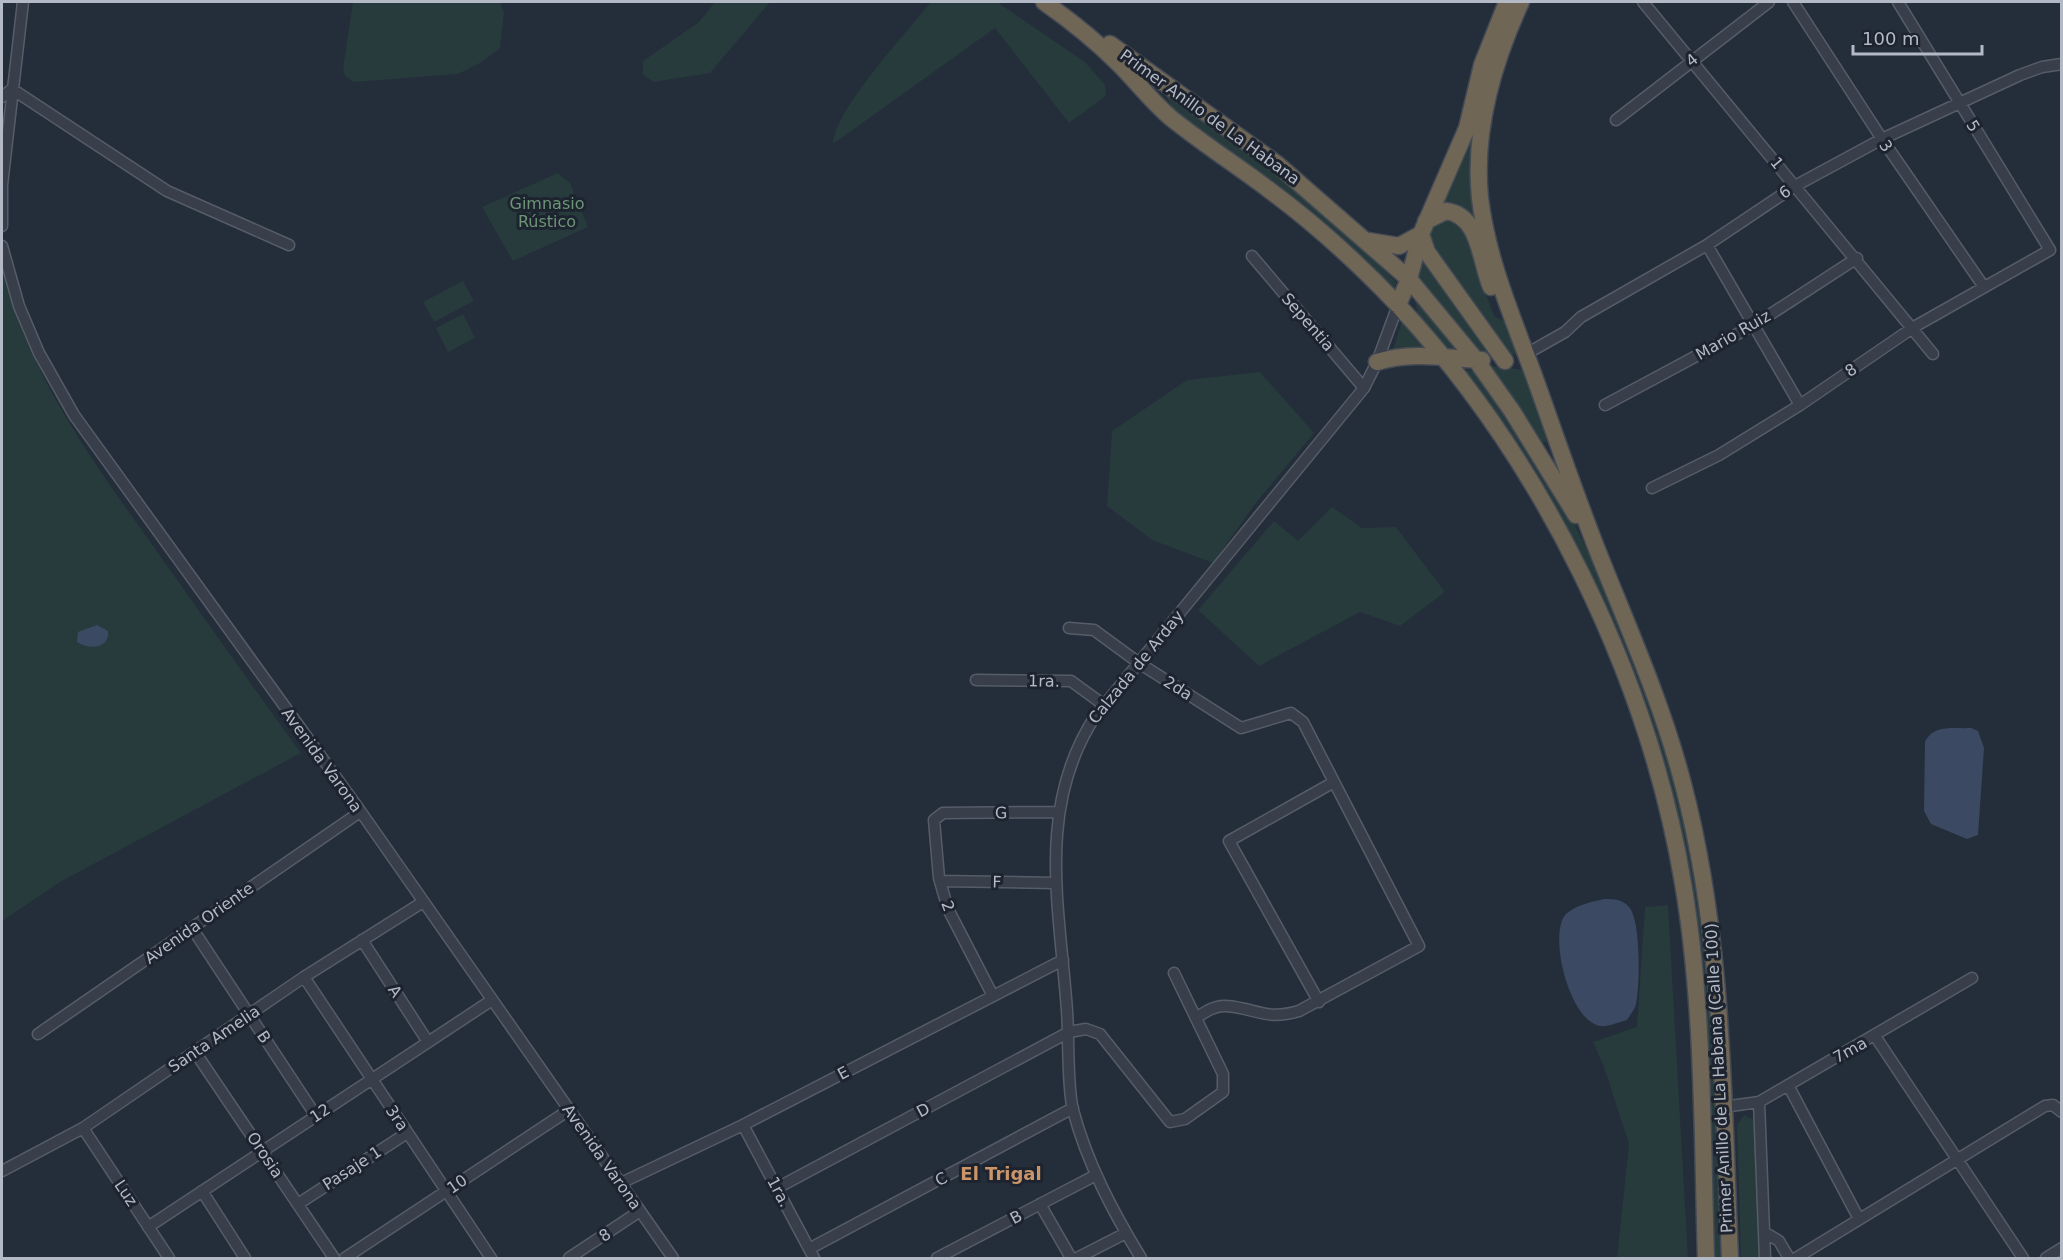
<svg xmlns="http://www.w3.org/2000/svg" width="2063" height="1260" viewBox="0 0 2063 1260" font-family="'DejaVu Sans',sans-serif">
	<rect width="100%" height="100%" fill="#242d3a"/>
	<path fill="#273a3c" d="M 353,2 L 500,2 L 504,13 L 500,48 L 482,62 L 458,74 L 354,82 L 345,76 L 343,69 Z
		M 715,2 L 770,2 L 710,73 L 654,82 L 643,75 L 643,61 L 699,22 Z
		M 931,2 L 997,2 L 1085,62 L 1105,85 L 1106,96 L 1069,123 L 995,28 L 833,144 C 834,110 908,31 931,2 Z
		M 1492,61 L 1481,240 L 1438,206 Z
		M 1158,83 C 1243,146 1321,207 1396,282 L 1393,296 L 1179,119 Z
		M 558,173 L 570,183 L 588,227 L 513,261 L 482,207 Z
		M 1445,219 L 1461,224 L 1494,316 L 1509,324 L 1518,353 L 1509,356 L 1429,247 L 1430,229 Z
		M 1422,256 L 1493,354 L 1479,357 L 1416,284 Z
		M 2,269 C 28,374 94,463 156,550 C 204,618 252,686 301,753 L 60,882 L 2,921 Z
		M 463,281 L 474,301 L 434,322 L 423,302 Z
		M 1415,300 L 1458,348 L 1458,351 L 1446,351 L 1418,316 Z
		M 463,314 L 475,338 L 448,352 L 436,328 Z
		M 1402,321 L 1431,353 L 1393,350 Z
		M 1492,366 L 1526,370 L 1550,441 L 1540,443 L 1489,368 Z
		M 1469,370 L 1478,374 C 1502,410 1528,446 1551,483 C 1614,589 1671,739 1692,860 C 1715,992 1718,1126 1723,1258 L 1715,1258 L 1703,1022 L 1633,678 L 1466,377 L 1464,371 Z
		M 1260,372 L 1314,433 L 1255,504 L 1213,563 L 1152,540 L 1107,506 L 1112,431 L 1187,380 Z
		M 1332,507 L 1362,528 L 1396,527 L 1445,592 L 1400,626 L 1360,612 L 1259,666 L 1198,610 L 1274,521 L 1298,541 Z
		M 1668,905 L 1688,1258 L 1617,1258 L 1629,1144 L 1604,1067 L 1593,1042 L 1637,1027 L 1645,907 Z
		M 1744,1115 L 1755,1120 L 1759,1258 L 1741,1258 L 1737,1125 Z"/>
	<path fill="#3b4a62" d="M 97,625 L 108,631 C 110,649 89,650 77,642 L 78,632 Z
		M 1971,728 L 1978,731 L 1984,748 L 1978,835 L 1967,839 L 1931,824 L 1924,811 L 1925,742 C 1934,724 1953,729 1971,728 Z
		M 1604,899 C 1614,899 1622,899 1629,907 C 1641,920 1640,986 1636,1004 C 1635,1009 1630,1015 1627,1020 C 1619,1022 1608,1027 1600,1026 C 1568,1020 1548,932 1566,914 C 1576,905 1591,902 1604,899 Z"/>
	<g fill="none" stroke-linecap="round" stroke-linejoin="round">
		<defs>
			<path id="minor" d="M 1643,2 L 1933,354
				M 1793,2 L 1882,139 L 1984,287
				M 2,97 L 12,89 L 167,191 L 289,245
				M 1616,120 L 1769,2
				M 2,226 L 2,185 L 23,2
				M 1707,245 L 1800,405
				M 2,246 L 19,306 L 39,353 L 74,415 L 356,805 L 673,1258
				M 1252,256 L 1364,388
				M 1526,354 L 1565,332 L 1581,317 L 1707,245 L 1795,186 L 1882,139 L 2020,75 L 2042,67 L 2062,64
				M 1605,405 L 1754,325 L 1857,258
				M 1652,488 L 1719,455 L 1800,405 L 1914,327 L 2050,250 L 1898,2
				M 1069,628 L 1094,630 L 1139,663 L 1241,728 L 1291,713 L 1303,722 L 1419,946 L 1299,1011 C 1265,1021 1256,1008 1226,1006 C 1215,1005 1205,1012 1196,1018
				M 976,680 L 1071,681 L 1104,705
				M 940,881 L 1055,883
				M 192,928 L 316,1116
				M 362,940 L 428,1042
				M 304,977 L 491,1258
				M 993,996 L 948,909 L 939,878 L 934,820 L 943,813 L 1059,812
				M 1319,1002 L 1229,841 L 1334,782
				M 38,1034 L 360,812
				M 1875,1036 L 2023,1258
				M 195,1052 L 334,1258
				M 1788,1085 L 1859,1219
				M 1759,1102 L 1765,1258
				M 1723,1107 L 1759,1102 L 1972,978
				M 743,1125 L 814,1258
				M 83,1128 L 169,1258
				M 2,1171 L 83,1128 L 304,977 L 423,902
				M 621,1183 L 743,1125 L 1063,960
				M 777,1188 L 1069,1032 L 1086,1029 L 1100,1034 L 1170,1122 L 1185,1119 L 1223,1092 L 1223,1074 L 1174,973
				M 202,1191 L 245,1258
				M 298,1204 L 407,1133
				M 1040,1204 L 1071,1258
				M 148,1227 L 492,1000
				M 1764,1232 L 1779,1241 L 1789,1258
				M 809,1249 L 1073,1108
				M 345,1258 L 569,1110
				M 569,1258 L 640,1211
				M 937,1258 L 1096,1175
				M 1077,1258 L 1126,1233
				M 1141,1258 C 1113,1212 1087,1163 1073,1110 C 1067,1086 1069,1038 1067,1011 C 1060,909 1035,807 1096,715 L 1364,388 L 1377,362 L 1398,305
				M 1796,1258 L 2045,1106 L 2053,1105 L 2062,1112
				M 2046,1258 L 2062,1248"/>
			<path id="highway" d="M 1044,2 C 1071,21 1096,41 1119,64 C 1137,82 1152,102 1171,118 C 1202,143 1236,165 1268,189 C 1314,223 1358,263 1397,304 C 1542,459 1648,675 1683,883 C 1704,1006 1702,1134 1706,1258
				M 1521,2 C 1493,63 1473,130 1480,198 C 1487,258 1512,316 1533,373 C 1555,434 1576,497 1600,557 C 1630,632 1663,706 1683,784 C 1724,939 1723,1100 1730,1258
				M 1110,44 L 1277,164 L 1409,279 L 1476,360 L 1512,411 L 1576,515
				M 1426,221 L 1446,211 C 1480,215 1480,262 1491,287
				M 1421,234 L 1427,252 L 1505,361
				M 1369,241 L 1399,246 L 1421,234
				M 1398,305 L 1409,279 L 1421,234 L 1467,128 L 1482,65 L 1507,2
				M 1377,362 C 1412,351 1446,358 1482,360"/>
		</defs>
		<use href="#minor" stroke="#565d68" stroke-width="13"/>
		<use href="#highway" stroke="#434a55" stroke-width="19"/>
		<use href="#minor" stroke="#383f4a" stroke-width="10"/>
		<use href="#highway" stroke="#706656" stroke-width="16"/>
	</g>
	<g text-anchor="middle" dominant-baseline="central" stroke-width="6" stroke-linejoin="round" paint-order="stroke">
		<g font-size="16" fill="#b3bac6" stroke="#1d242f">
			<text transform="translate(1692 60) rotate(-38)">4</text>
			<text transform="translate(1210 117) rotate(36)">Primer Anillo de La Habana</text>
			<text transform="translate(1973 126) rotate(58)">5</text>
			<text transform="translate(1886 146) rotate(56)">3</text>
			<text transform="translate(1777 163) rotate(51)">1</text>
			<text transform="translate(1785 192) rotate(-34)">6</text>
			<text transform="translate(1308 322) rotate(49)">Sepentia</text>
			<text transform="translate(1733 335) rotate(-30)">Mario Ruiz</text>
			<text transform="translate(1851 370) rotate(-34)">8</text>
			<text transform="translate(1136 667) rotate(-51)">Calzada de Arday</text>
			<text transform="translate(1044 681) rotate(1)">1ra.</text>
			<text transform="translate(1178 688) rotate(32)">2da</text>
			<text transform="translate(322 760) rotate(54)">Avenida Varona</text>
			<text transform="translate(1001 813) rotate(-1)">G</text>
			<text transform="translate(997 882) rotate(1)">F</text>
			<text transform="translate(948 906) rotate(69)">2</text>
			<text transform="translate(199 923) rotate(-35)">Avenida Oriente</text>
			<text transform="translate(395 991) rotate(57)">A</text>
			<text transform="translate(264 1037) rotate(56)">B</text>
			<text transform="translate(214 1039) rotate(-34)">Santa Amelia</text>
			<text transform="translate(1850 1050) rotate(-29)">7ma</text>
			<text transform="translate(843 1073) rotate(-28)">E</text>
			<text transform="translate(1719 1078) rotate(-93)">Primer Anillo de La Habana (Calle 100)</text>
			<text transform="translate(923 1110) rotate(-28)">D</text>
			<text transform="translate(320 1113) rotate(-33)">12</text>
			<text transform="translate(397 1118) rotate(56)">3ra</text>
			<text transform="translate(265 1155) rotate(56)">Orosia</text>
			<text transform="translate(602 1157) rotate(55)">Avenida Varona</text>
			<text transform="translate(352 1168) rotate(-33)">Pasaje 1</text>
			<text transform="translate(941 1179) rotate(-28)">C</text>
			<text transform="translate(457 1184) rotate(-34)">10</text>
			<text transform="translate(779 1192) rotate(62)">1ra.</text>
			<text transform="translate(126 1193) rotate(56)">Luz</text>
			<text transform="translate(1016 1217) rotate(-28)">B</text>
			<text transform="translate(605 1235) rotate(-34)">8</text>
		</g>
		<g font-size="16" fill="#6c9576" stroke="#1d242f">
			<text x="547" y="203">Gimnasio<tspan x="547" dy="18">Rústico</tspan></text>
		</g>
		<g font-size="18" font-weight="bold" fill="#cc9569" stroke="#1d242f">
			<text x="1001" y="1173">El Trigal</text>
		</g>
	</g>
	<rect width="2063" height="1260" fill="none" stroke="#b3bac6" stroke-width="6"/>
	<path d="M1853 45v9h129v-9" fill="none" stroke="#b3bac6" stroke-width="3"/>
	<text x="1862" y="45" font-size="18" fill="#b3bac6" stroke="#1d242f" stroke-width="4.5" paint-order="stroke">100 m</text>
</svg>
